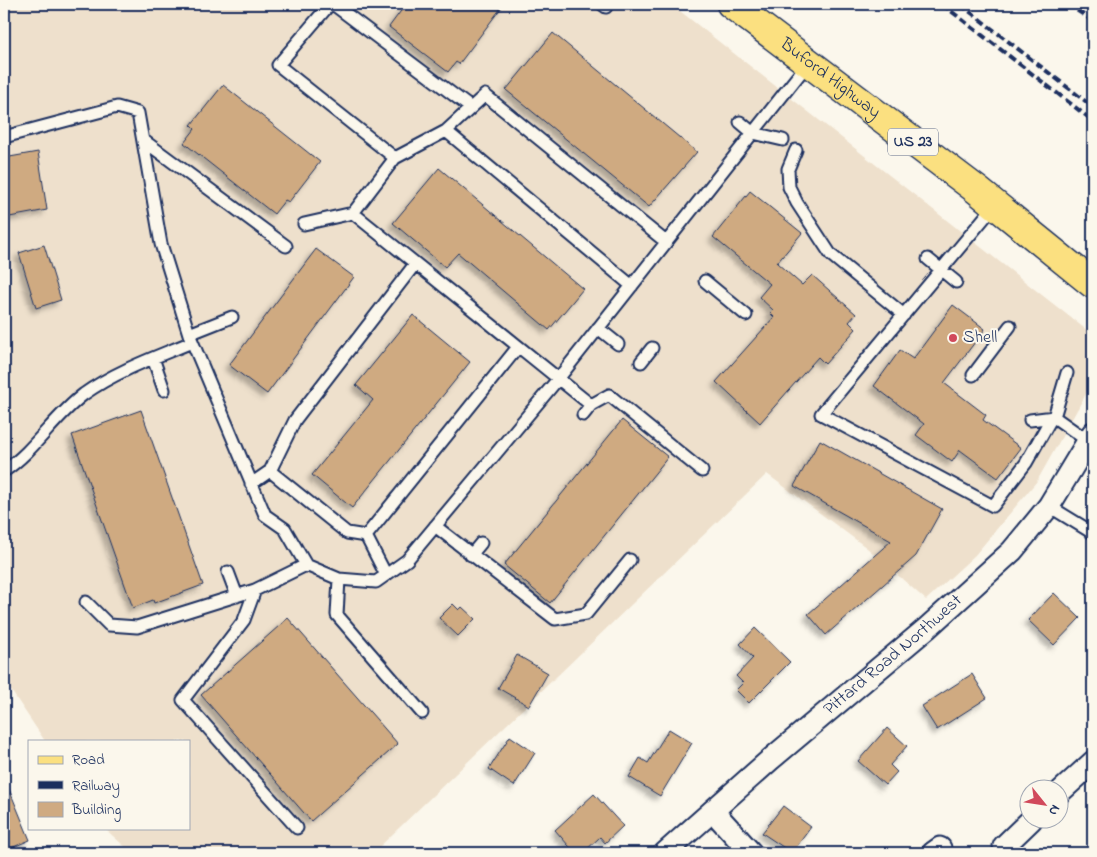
<svg xmlns="http://www.w3.org/2000/svg" width="1097" height="857" viewBox="0 0 1097 857" font-family="'Indie Flower',sans-serif">
	<defs>
		<filter id="shadow"><feDropShadow dx="-4.5" dy="4.5" stdDeviation="2.5" flood-color="#0004"/></filter>
	</defs>
	<rect width="100%" height="100%" fill="#fbf7ec"/>
	<filter id="ink" filterUnits="userSpaceOnUse"><feTurbulence type="fractalNoise" baseFrequency=".02" numOctaves="2"/><feDisplacementMap in="SourceGraphic" scale="10" xChannelSelector="R" yChannelSelector="G"/><feConvolveMatrix kernelMatrix="1 2 1 2 8 2 1 2 1" color-interpolation-filters="sRGB"/></filter>
	<g filter="url(#ink)">
		<path fill="#eee0cc" d="M 4,4 L 671,4 L 1093,335 L 1093,373 L 1086,394 L 1037,481 L 975,555 L 926,600 L 867,548 L 767,474 L 373,853 L 132,853 L 104,828 L 189,828 L 189,741 L 45,741 L 4,680 Z"/>
		<path fill="#cfaa81" stroke="#1b2f5e" filter="url(#shadow)" d="M 406,4 L 504,4 L 459,64 L 456,62 L 448,72 L 389,27 Z
			M 553,33 L 697,152 L 649,207 L 506,90 Z
			M 223,85 L 320,162 L 289,202 L 285,200 L 274,214 L 184,143 L 195,129 L 191,125 Z
			M 38,152 L 47,210 L 4,218 L 4,158 Z
			M 439,168 L 583,289 L 549,330 L 458,253 L 445,267 L 393,223 Z
			M 750,191 L 802,233 L 777,263 L 802,285 L 812,275 L 856,314 L 849,322 L 856,329 L 825,364 L 818,357 L 760,423 L 716,382 L 774,317 L 770,313 L 773,310 L 759,297 L 770,284 L 713,237 Z
			M 44,245 L 61,300 L 36,308 L 19,253 Z
			M 316,249 L 354,277 L 267,394 L 229,365 Z
			M 953,305 L 985,329 L 944,383 L 986,415 L 983,420 L 1021,448 L 998,478 L 960,450 L 952,462 L 916,435 L 924,424 L 874,386 L 900,350 L 913,359 Z
			M 413,315 L 470,362 L 352,508 L 312,475 L 373,400 L 356,385 Z
			M 141,410 L 203,585 L 154,603 L 153,600 L 133,608 L 72,435 Z
			M 622,420 L 668,457 L 550,603 L 504,565 Z
			M 820,440 L 942,509 L 916,556 L 826,635 L 808,614 L 891,541 L 794,486 Z
			M 1054,593 L 1080,618 L 1054,645 L 1028,620 Z
			M 453,604 L 459,610 L 462,607 L 475,619 L 458,636 L 439,618 Z
			M 288,618 L 398,744 L 311,821 L 201,695 Z
			M 755,628 L 790,662 L 749,703 L 736,690 L 743,683 L 736,676 L 753,658 L 740,644 Z
			M 517,655 L 548,673 L 529,706 L 498,688 Z
			M 972,674 L 987,698 L 937,730 L 922,706 Z
			M 887,728 L 907,746 L 890,765 L 897,772 L 885,785 L 858,761 Z
			M 669,729 L 692,743 L 660,796 L 629,777 L 640,758 L 648,763 Z
			M 510,736 L 535,753 L 514,786 L 489,769 Z
			M 4,777 L 30,840 L 4,851 Z
			M 594,794 L 623,826 L 605,843 L 600,837 L 583,853 L 575,853 L 555,830 Z
			M 783,806 L 811,827 L 792,853 L 762,833 Z"/>
		<g fill="none" stroke-linecap="round" stroke-linejoin="round">
			<defs>
				<path id="lane" d="M 330,4 L 278,65 L 395,158 L 353,213 L 591,405 L 609,395 L 702,471
					M 333,4 L 471,108
					M 602,4 L 606,7
					M 740,122 L 753,133 L 783,140
					M 446,131 L 632,286
					M 4,137 L 117,107 L 138,113 L 161,244 L 189,334 L 265,515 L 285,529 L 306,565
					M 143,140 L 286,246
					M 796,150 L 788,169 L 789,187 L 797,203 L 831,255 L 904,315
					M 395,158 L 446,131 L 485,95 L 666,242
					M 995,205 L 821,414 L 993,506 L 1026,463 L 1052,417
					M 304,224 L 353,213
					M 928,259 L 956,282
					M 705,281 L 746,315
					M 598,328 L 618,344
					M 189,334 L 232,317
					M 153,358 L 164,390
					M 641,362 L 652,348
					M 1067,373 L 1054,417 L 1088,441
					M 973,375 L 1010,326
					M 583,415 L 591,405
					M 1030,420 L 1054,417
					M 4,471 C 35,450 54,417 84,394 C 116,371 156,357 192,342
					M 270,471 L 295,420 L 415,264
					M 251,484 L 270,471 L 347,533 L 366,536
					M 1049,506 L 1093,533
					M 435,526 L 555,619 L 586,614 L 630,560
					M 471,555 L 481,543
					M 228,572 L 237,596
					M 386,575 L 366,536 L 518,347
					M 339,579 L 337,615 L 422,713
					M 255,590 L 244,620 L 183,700 L 297,828
					M 86,602 L 109,625 L 137,627 L 255,590 L 306,565 L 339,579 L 376,582 L 407,560 L 558,379 L 809,62"/>
				<g id="street">
					<path d="M 1060,792 L 1093,762"/>
					<path d="M 713,811 L 751,853"/>
					<path id="s1" d="M 665,853 L 771,759 L 927,628 L 1012,551 L 1049,506 L 1093,433"/>
					<path d="M 933,853 L 940,848"/>
					<path d="M 1008,853 L 1004,846 L 1031,820"/>
				</g>
				<g id="primary">
					<path id="s2" d="M 731,4 L 977,190 L 1093,284"/>
				</g>
			</defs>
			<use href="#lane" stroke="#1b2f5e" stroke-width="15"/>
			<use href="#street" stroke="#1b2f5e" stroke-width="25"/>
			<use href="#primary" stroke="#1b2f5e" stroke-width="31"/>
			<use href="#lane" stroke="#fbf7ec" stroke-width="11"/>
			<use href="#street" stroke="#fbf7ec" stroke-width="21"/>
			<use href="#primary" stroke="#fbe080" stroke-width="28"/>
			<path stroke="#1b2f5e" stroke-width="4" stroke-dasharray="8 4" stroke-linecap="butt" d="M 942,4 L 1093,121
				M 960,4 L 1093,107
				M 1067,4 L 1093,21"/>
		</g>
	</g>
	<circle fill="#d1495b" stroke="#fbf7ec" stroke-width="2" cx="953" cy="338" r="5"/>
	<g text-anchor="middle" dominant-baseline="central" stroke-width="4" stroke-linejoin="round" paint-order="stroke">
		<rect fill="#fbf7ec" stroke="#5e6b89" stroke-width="1" x="888" y="128.5" width="50" height="27" rx="4"/>
		<g font-size="16" font-weight="bold" fill="#1b2f5e">
			<text x="913" y="142">US 23</text>
		</g>
		<g font-size="18" fill="#1b2f5e" stroke="#fbf7ec">
			<text stroke="none"><textPath href="#s2" startOffset="124">Buford Highway</textPath></text>
			<text stroke="none"><textPath href="#s1" startOffset="302">Pittard Road Northwest</textPath></text>
		</g>
		<g font-size="18" fill="#1b2f5e" stroke="#fbf7ec" text-anchor="start">
			<text x="963" y="338">Shell</text>
		</g>
	</g>
	<rect width="1097" height="857" fill="none" stroke="#fbf7ec" stroke-width="20"/>
	<rect x="10" y="10" width="1077" height="837" fill="none" stroke="#1b2f5e" stroke-width="2" filter="url(#ink)"/>
	<rect x="28" y="740" width="162" height="90" fill="#fbf7ec" stroke="#a1a7b3"/>
	<rect x="38" y="756" width="25" height="8" fill="#fbe080" stroke="#a1a7b3"/>
	<text x="72" y="764" font-size="15" fill="#1b2f5e">Road</text>
	<rect x="38" y="781" width="25" height="8" fill="#1b2f5e" stroke="#a1a7b3"/>
	<text x="72" y="790" font-size="15" fill="#1b2f5e">Railway</text>
	<rect x="38" y="802" width="25" height="15" fill="#cfaa81" stroke="#a1a7b3"/>
	<text x="72" y="814" font-size="15" fill="#1b2f5e">Building</text>
	<g transform="translate(1044 804) rotate(120)"><circle r="24" fill="#fbf7ec" stroke="#a1a7b3"/>
	<path d="M0-4L9 19L0 12L-9 19Z" fill="#d1495b"/>
	<text y="-8" font-size="14" font-weight="bold" text-anchor="middle" fill="#1b2f5e">N</text>
	</g>
</svg>
